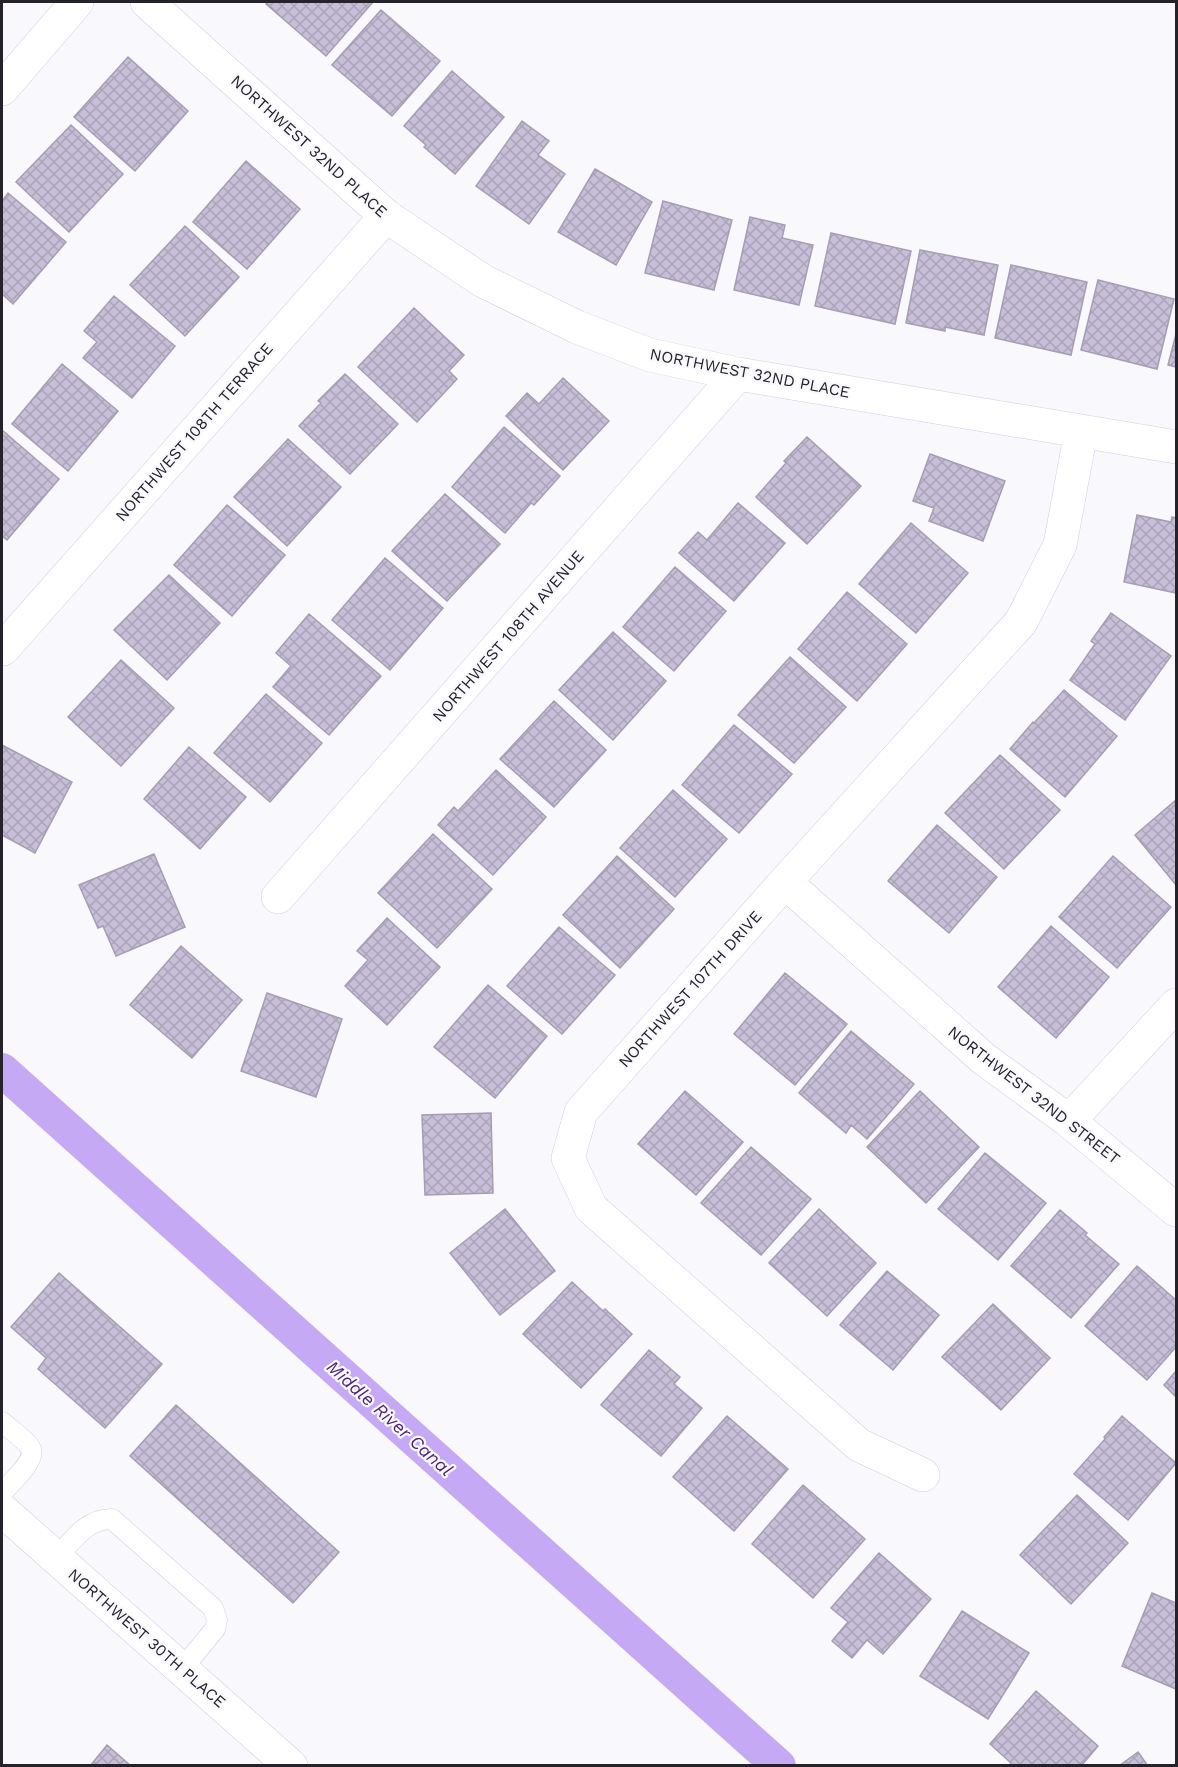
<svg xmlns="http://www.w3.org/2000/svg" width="1178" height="1767" viewBox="0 0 1178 1767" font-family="'Work Sans',sans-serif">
	<defs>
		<pattern id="building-cross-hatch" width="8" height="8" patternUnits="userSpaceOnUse" patternTransform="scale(1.5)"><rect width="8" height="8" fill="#c7bed7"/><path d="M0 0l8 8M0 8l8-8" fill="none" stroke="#aba3b9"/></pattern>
	</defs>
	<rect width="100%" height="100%" fill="#f9f8fd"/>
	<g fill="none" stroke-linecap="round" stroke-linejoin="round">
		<path stroke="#c6a9f5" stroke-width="34" d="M 2,1070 L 779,1766"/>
	</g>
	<path fill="url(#building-cross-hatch)" stroke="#a59db4" stroke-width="1.5" d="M 268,2 L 373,2 L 326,56 L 266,4 Z
		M 381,10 L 440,61 L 392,116 L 332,65 Z
		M 128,57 L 188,111 L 135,171 L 74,117 Z
		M 452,71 L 504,117 L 455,174 L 424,147 L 426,145 L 404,126 Z
		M 522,121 L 549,141 L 538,155 L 565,174 L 529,224 L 476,186 Z
		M 71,125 L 123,174 L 69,232 L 16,182 Z
		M 246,161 L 300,209 L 247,269 L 193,222 Z
		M 595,169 L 652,202 L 616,265 L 558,232 Z
		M 8,193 L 66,242 L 13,304 L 2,294 L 2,201 Z
		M 663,201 L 732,220 L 714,290 L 645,273 Z
		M 750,217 L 785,225 L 782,238 L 813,245 L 799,305 L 734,290 Z
		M 185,226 L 239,277 L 185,336 L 130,285 Z
		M 831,233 L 911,251 L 895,324 L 815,306 Z
		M 920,250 L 998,265 L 984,335 L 945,327 L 945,331 L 906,323 Z
		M 1011,265 L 1087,282 L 1071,355 L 995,338 Z
		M 1098,280 L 1174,299 L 1157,369 L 1081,350 Z
		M 114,296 L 175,346 L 132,398 L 83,358 L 97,342 L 84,331 Z
		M 414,308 L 464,355 L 449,371 L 457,379 L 417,422 L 358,367 Z
		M 1176,334 L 1176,367 L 1168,365 Z
		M 62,364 L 118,411 L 68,471 L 12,424 Z
		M 345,374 L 398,424 L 350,474 L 299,426 L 321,403 L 318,401 Z
		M 563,378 L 609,421 L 563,470 L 506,416 L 527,393 L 539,404 Z
		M 504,427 L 560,476 L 534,505 L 531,503 L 505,533 L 452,487 Z
		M 2,430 L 59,479 L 7,540 L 2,536 Z
		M 807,437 L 861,486 L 807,544 L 756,497 L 786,463 L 784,461 Z
		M 288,439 L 341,487 L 287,546 L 234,497 Z
		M 930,454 L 1005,481 L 983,541 L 929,521 L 934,508 L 913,501 Z
		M 445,494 L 500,544 L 447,601 L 392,551 Z
		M 738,503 L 785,543 L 734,601 L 679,553 L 698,532 L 707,540 Z
		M 227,505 L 285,555 L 232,616 L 174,565 Z
		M 1137,515 L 1171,522 L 1172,517 L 1176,518 L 1176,593 L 1124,582 Z
		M 911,523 L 968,573 L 916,633 L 859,584 Z
		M 385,558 L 443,608 L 390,670 L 332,620 Z
		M 675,567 L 726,611 L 674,671 L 623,627 Z
		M 169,575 L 220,623 L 167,680 L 114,630 Z
		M 847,592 L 907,644 L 857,701 L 798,649 Z
		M 1111,613 L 1171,656 L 1125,720 L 1070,680 L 1095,644 L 1091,641 Z
		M 309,614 L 381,676 L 329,735 L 273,687 L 291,666 L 276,653 Z
		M 613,632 L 666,681 L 613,740 L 559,690 Z
		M 790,657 L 846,707 L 794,763 L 738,715 Z
		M 121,660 L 174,708 L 121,766 L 68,717 Z
		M 1064,690 L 1117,736 L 1065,797 L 1010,749 L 1033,722 L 1034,723 Z
		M 266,694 L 322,743 L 270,802 L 214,753 Z
		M 554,701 L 606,750 L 554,807 L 500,759 Z
		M 734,725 L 792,774 L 739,833 L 682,785 Z
		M 2,745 L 72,782 L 35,853 L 2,835 Z
		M 189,747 L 246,797 L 200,849 L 144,799 Z
		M 1000,755 L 1060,810 L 1004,869 L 945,813 Z
		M 496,770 L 546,817 L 493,875 L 438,825 L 454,807 L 458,811 Z
		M 673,790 L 727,839 L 675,897 L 620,848 Z
		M 1176,800 L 1176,885 L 1135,835 Z
		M 937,825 L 997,877 L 949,933 L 888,881 Z
		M 433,834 L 492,889 L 437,948 L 378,893 Z
		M 154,854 L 185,927 L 116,956 L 103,926 L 98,928 L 79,885 Z
		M 617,856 L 674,909 L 620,968 L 563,915 Z
		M 1113,856 L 1171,907 L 1117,968 L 1059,917 Z
		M 387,918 L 440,967 L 387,1025 L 345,986 L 368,960 L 357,951 Z
		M 1051,926 L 1109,977 L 1056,1038 L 998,987 Z
		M 559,927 L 615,975 L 562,1034 L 507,986 Z
		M 181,946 L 242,1000 L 192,1058 L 130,1005 Z
		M 785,973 L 847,1024 L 795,1085 L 734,1034 Z
		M 488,985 L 547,1036 L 495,1098 L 434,1047 Z
		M 267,993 L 342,1019 L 316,1097 L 241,1071 Z
		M 851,1031 L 914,1084 L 867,1139 L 851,1125 L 846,1133 L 799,1093 Z
		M 685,1091 L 743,1142 L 696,1195 L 638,1144 Z
		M 920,1091 L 979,1147 L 926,1203 L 867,1147 Z
		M 491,1113 L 493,1193 L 425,1195 L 422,1115 Z
		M 751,1147 L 811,1199 L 761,1255 L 701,1203 Z
		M 985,1153 L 1046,1203 L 998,1260 L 938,1209 Z
		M 505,1209 L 555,1271 L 500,1315 L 450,1253 Z
		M 819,1209 L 876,1263 L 827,1316 L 769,1263 Z
		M 1060,1210 L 1087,1233 L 1085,1235 L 1119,1264 L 1071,1318 L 1011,1266 Z
		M 1137,1266 L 1176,1300 L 1176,1347 L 1147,1380 L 1085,1326 Z
		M 887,1271 L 939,1315 L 893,1370 L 840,1325 Z
		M 59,1273 L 162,1364 L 105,1428 L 38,1369 L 46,1358 L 11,1327 Z
		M 572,1282 L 603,1311 L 605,1309 L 632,1334 L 581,1388 L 523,1334 Z
		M 993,1304 L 1050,1358 L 1001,1410 L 942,1357 Z
		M 649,1350 L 680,1377 L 674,1384 L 702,1408 L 661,1456 L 601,1405 Z
		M 1176,1371 L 1176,1397 L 1164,1385 Z
		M 176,1405 L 339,1552 L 293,1603 L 130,1456 Z
		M 727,1416 L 788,1469 L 734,1531 L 673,1477 Z
		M 1122,1416 L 1176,1463 L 1128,1520 L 1074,1474 L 1105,1439 L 1104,1437 Z
		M 803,1485 L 865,1539 L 813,1598 L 752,1544 Z
		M 1077,1495 L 1128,1543 L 1071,1604 L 1020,1555 Z
		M 879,1553 L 931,1599 L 883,1654 L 867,1640 L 852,1658 L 832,1641 L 848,1622 L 831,1608 Z
		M 1152,1593 L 1176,1603 L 1176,1689 L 1122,1666 Z
		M 962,1611 L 1029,1653 L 988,1719 L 920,1676 Z
		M 1036,1691 L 1098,1746 L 1081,1766 L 1009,1766 L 1011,1763 L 990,1744 Z
		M 107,1745 L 131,1766 L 90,1766 Z
		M 1138,1752 L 1148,1766 L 1119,1766 Z"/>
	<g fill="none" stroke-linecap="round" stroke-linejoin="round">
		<defs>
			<path id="service" d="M 2,1422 C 10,1429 23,1438 30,1447 C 38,1460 10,1483 2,1493
				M 56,1558 C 73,1540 86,1519 112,1519 L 213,1608 L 217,1620 L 215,1629 L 182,1669"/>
			<path id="minor" d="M 147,2 L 386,216 L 483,281 L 577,327 L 650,355 L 738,374 L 1176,447
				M 2,89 L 77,2
				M 3,649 L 386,216
				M 785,882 L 984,1059 L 1069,1121 L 1176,1210
				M 278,897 L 738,374
				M 1069,1121 L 1176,1005
				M 923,1475 L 859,1445 L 591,1208 L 568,1158 L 581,1112 L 785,882 L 1021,622 L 1060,545 L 1081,432
				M 2,1510 L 291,1766"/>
		</defs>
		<use href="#service" stroke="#d4cbe4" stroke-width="21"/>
		<use href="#minor" stroke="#d4cbe4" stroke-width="34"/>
		<use href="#service" stroke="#fff" stroke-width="20"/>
		<use href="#minor" stroke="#fff" stroke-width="33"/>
	</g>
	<g text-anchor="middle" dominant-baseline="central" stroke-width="4.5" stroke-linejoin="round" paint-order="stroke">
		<g font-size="16" fill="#25222b" stroke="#f9f8fd">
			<text transform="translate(309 146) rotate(42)">NORTHWEST 32ND PLACE</text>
			<text transform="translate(750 373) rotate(11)">NORTHWEST 32ND PLACE</text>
			<text transform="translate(194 432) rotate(-49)">NORTHWEST 108TH TERRACE</text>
			<text transform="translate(508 636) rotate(-49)">NORTHWEST 108TH AVENUE</text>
			<text transform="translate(690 989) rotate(-48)">NORTHWEST 107TH DRIVE</text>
			<text transform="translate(1034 1095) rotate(38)">NORTHWEST 32ND STREET</text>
			<text transform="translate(147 1638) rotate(41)">NORTHWEST 30TH PLACE</text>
		</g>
		<g font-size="18" font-style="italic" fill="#4e257b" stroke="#f9f8fd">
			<text transform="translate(390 1418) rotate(42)">Middle River Canal</text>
		</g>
	</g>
	<rect width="1178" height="1767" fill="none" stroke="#25222b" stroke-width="6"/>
</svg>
